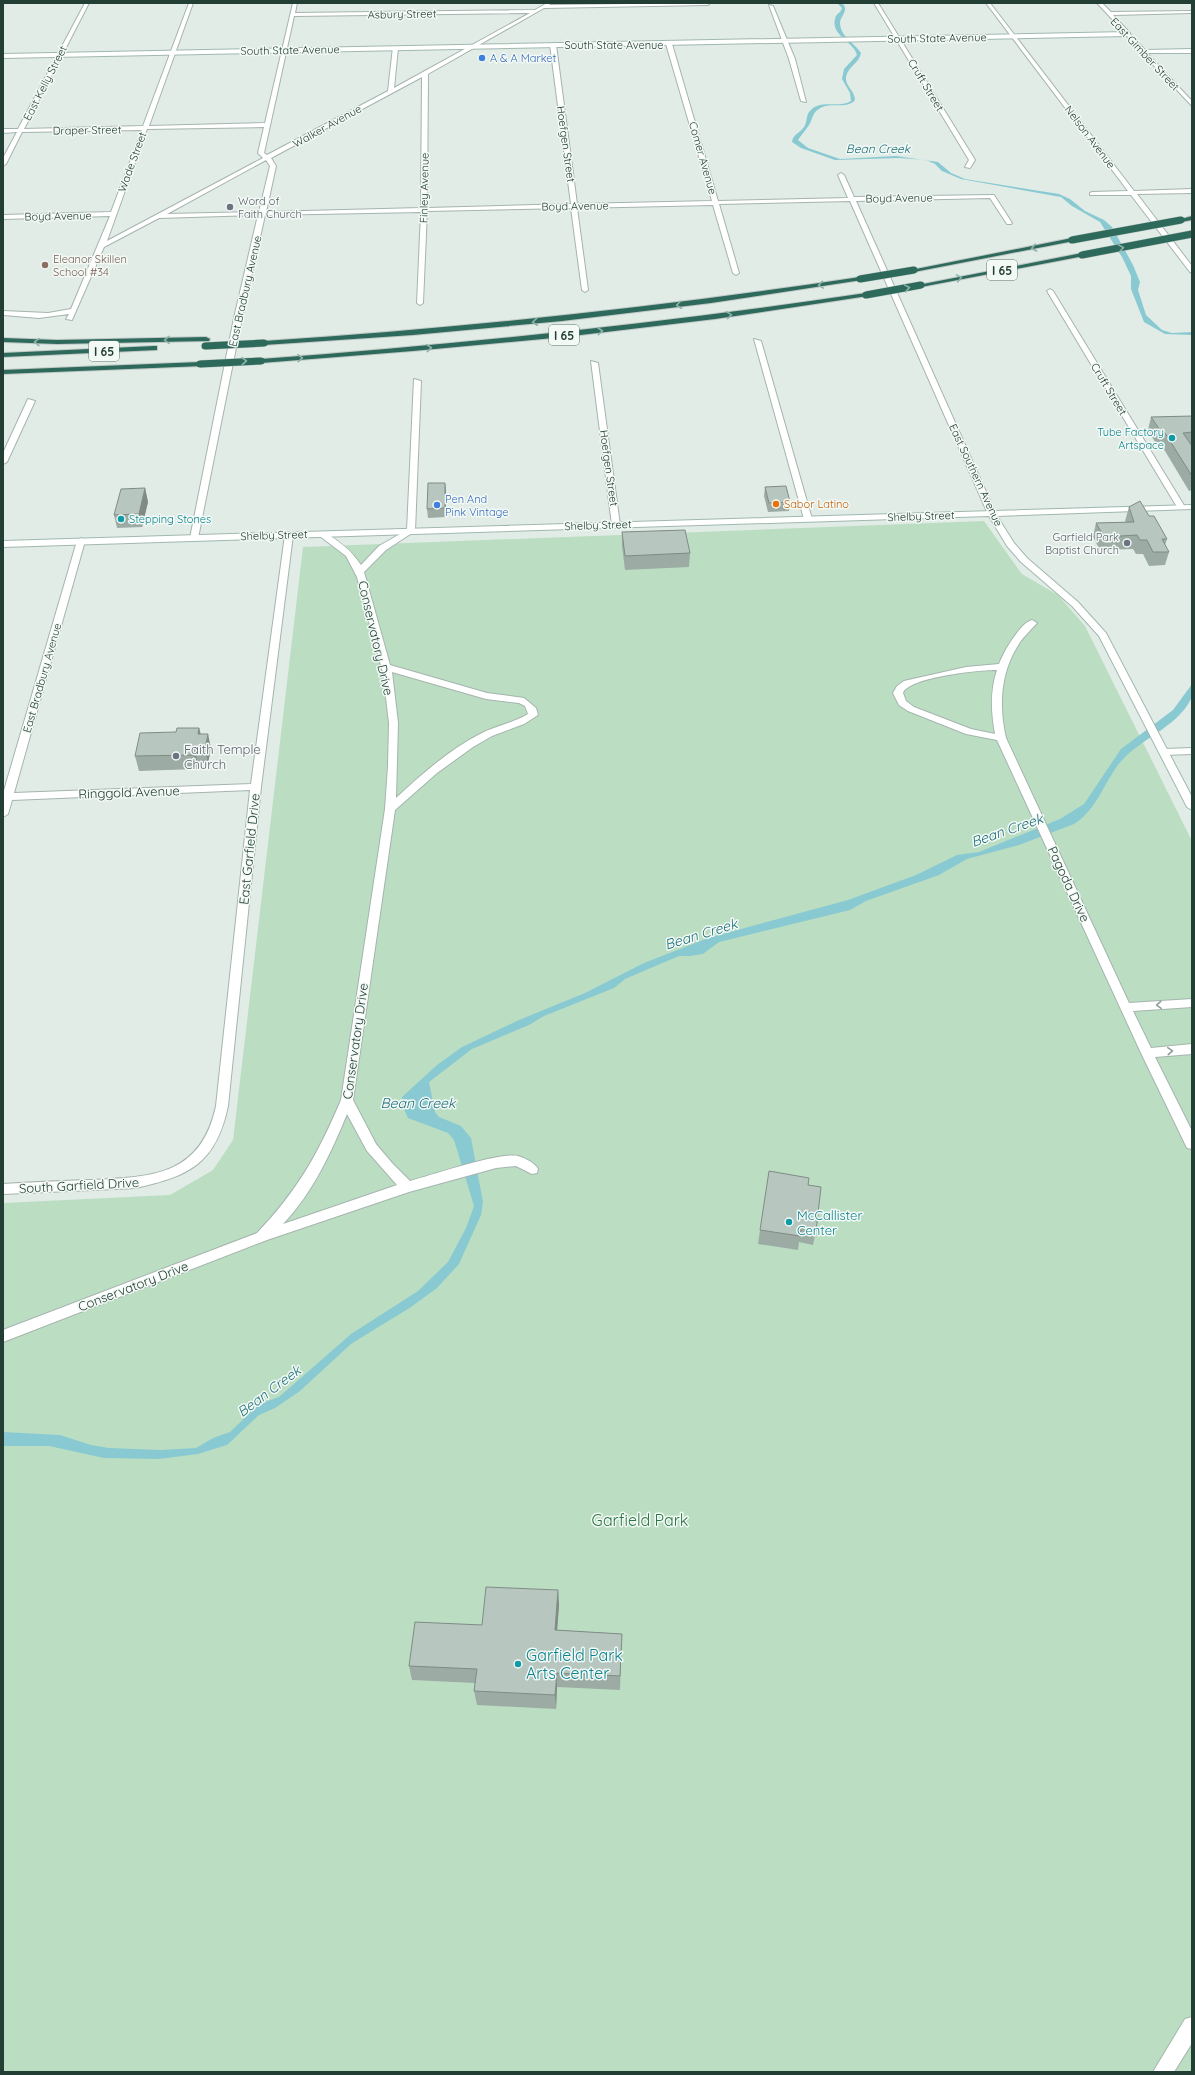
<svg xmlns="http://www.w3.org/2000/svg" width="1195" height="2075" viewBox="0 0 1195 2075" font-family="Quicksand,sans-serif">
	<rect width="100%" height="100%" fill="#e2ece7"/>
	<path fill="#bbdec3" d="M 984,521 L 1022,574 L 1058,595 L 1085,626 L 1192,841 L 1192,2072 L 3,2072 L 3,1203 L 170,1195 L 213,1170 L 233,1140 L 303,547 Z"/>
	<path fill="#89c9d2" d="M 837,3 L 842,3 C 849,10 842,14 840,22 C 840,37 854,42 861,53 C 859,64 848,66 846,77 C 845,86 855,91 855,100 C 847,110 829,101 819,109 C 812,113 813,119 809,125 C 806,130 801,135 798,140 L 808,148 L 840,159 L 896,156 L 938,162 L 951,173 L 965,179 L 1059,194 L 1070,199 L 1085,211 L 1104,220 L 1112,227 L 1133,265 L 1140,282 L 1138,290 L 1146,315 L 1162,330 L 1172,333 L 1192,332 L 1192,335 L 1165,334 L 1144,322 L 1131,289 L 1131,276 L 1122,257 L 1100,222 L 1072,206 L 1061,197 L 961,179 L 942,171 L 935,164 L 926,160 L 899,158 L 835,160 L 801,148 L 792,142 C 793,134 800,133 804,127 C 807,123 806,116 809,112 C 820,98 838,109 851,101 L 850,93 L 842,79 L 844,69 L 857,55 C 854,41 828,35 836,16 C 838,13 841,12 842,8 Z
		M 1192,684 C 1192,689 1193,695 1191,699 C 1178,725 1146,737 1126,756 C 1105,776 1100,808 1074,824 L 1019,845 L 967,859 L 939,875 L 866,901 L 850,910 L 719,942 L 703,954 L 690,956 L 679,956 L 625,979 L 614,988 L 544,1016 L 529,1025 L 472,1049 L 429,1082 L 435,1112 L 439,1117 L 461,1126 L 471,1138 L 483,1202 L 481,1215 L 459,1264 L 437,1288 L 411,1307 L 351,1344 L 300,1391 L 275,1408 L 259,1415 L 227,1445 L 198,1454 L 159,1459 L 104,1458 L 49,1446 L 3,1446 L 3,1432 L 60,1435 L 91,1445 L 109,1448 L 161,1450 L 196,1448 L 213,1438 L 230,1432 L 254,1409 L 262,1403 L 279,1397 L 351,1334 L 418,1291 L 448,1262 L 466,1228 L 474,1206 L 454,1140 L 448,1133 L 408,1118 L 403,1107 L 402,1097 L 437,1065 L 462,1047 L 519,1020 L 585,993 L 644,963 L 708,938 L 848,900 L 916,875 L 957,855 L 979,852 L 1060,819 L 1084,804 L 1121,749 L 1173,710 Z"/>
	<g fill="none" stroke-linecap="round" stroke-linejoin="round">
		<defs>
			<path id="street" d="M 85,3 L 89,3 L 24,129 L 143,126 L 189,3 L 193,3 L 149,126 L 265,123 L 293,3 L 297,3 L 295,13 L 535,10 L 547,3 L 552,3 L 549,5 L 710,3 L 708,5 L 544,8 L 428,74 L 427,208 L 571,204 L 550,45 L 553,43 L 556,45 L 577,204 L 712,201 L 666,44 L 669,42 L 672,44 L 718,201 L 848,198 L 838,175 L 841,173 L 844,175 L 854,197 L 994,195 L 1012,223 L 1011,224 L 1007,224 L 990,198 L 856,201 L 996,514 L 992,517 L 988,514 L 850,201 L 719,204 L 739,273 L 736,275 L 733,273 L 713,205 L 577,208 L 588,290 L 585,292 L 582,290 L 571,208 L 427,211 L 423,303 L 420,305 L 417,303 L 421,212 L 265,215 L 242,318 L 198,538 L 194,541 L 191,540 L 190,538 L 234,318 L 258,215 L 159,218 L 104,247 L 72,320 L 66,319 L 69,314 L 39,318 L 3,315 L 3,311 L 48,313 L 71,309 L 110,216 L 3,219 L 3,215 L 111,212 L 142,130 L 22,132 L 6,164 L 3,166 L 3,158 L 17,132 L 3,133 L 3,129 L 18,129 ZM 530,13 L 394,88 L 398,48 L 393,47 L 388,91 L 267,155 L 264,153 L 294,16 ZM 422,77 L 421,208 L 266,212 L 276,166 L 271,158 ZM 264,127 L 258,153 L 263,158 L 107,241 L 147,129 ZM 266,160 L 270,166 L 259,212 L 167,214 Z
				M 874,3 L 878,3 L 975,160 L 970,168 L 965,167 L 969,160 Z
				M 986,3 L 990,3 L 1134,191 L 1192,189 L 1192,193 L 1137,194 L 1192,266 L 1192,273 L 1190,272 L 1131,195 L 1090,195 L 1090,193 L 1092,192 L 1128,191 Z
				M 1097,3 L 1102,3 L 1111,12 L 1192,11 L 1192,13 L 1113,15 L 1130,33 L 1128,36 Z
				M 769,5 L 773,6 L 795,59 L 806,102 L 801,101 L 789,59 Z
				M 1144,50 L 1192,101 L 1192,106 L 1142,53 Z
				M 1050,289 L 1053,291 L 1185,507 L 1184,509 L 1177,507 L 1047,291 Z
				M 754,339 L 761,341 L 812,519 L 811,521 L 804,519 Z
				M 591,361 L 598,363 L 620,525 L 616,528 L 612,525 Z
				M 414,379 L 421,381 L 415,531 L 386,550 L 364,572 L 390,665 L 487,693 L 524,698 L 536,708 L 538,715 L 524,724 L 492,736 L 473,747 L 437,773 L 395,810 L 353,1100 L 376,1144 L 392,1163 L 410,1181 C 433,1175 499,1152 518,1156 C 525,1158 535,1163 538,1169 L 537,1173 L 532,1174 L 516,1166 L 496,1168 L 409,1192 L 267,1240 L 3,1342 L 3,1330 L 257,1233 C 298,1190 318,1154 341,1100 L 385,809 L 388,766 L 389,723 L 383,673 L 357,577 L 346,556 L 317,534 L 324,532 C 339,541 351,550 361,565 L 379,546 L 407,530 ZM 392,672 L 486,699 L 519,703 L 525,706 L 528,714 C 513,723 495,726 480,734 C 449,750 422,774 396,798 L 398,723 ZM 347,1114 L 367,1151 L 397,1185 L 283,1224 C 312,1194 331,1153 347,1114 Z
				M 28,399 L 35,401 L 7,462 L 3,464 L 3,453 Z
				M 289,532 L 293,535 L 261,787 L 228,1106 C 216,1163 190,1176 136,1188 L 3,1194 L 3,1184 C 32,1182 62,1181 91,1180 C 152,1177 201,1176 216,1106 L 250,790 L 12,800 L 8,814 L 3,817 L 3,794 L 77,541 L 81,538 L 85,541 L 14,793 L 251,784 L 285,535 Z
				M 1032,620 L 1037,623 C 1030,631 1022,638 1017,647 C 1000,675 999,707 1006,738 L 1129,1003 L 1192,999 L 1192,1007 L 1133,1011 L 1151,1048 L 1192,1044 L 1192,1054 L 1155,1057 L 1192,1131 L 1192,1149 L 1187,1148 L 1141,1053 L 997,740 L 966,734 L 908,711 L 899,705 L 893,693 L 897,686 L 904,681 L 966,667 L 999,664 C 1003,653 1020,623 1032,620 ZM 997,670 C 990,691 991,712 995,734 L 971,729 L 914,707 L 906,701 L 903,693 C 909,677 980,670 997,670 Z
				M 1192,748 L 1192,754 L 1164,755 L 1159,752 L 1164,749 Z
				M 1192,2017 L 1192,2043 L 1174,2072 L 1153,2072 L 1185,2019 Z"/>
			<path id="secondary" d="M 1128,32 L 1145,50 L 1192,49 L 1192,53 L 1142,53 L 1127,36 L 3,58 L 3,54 Z
				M 1192,505 L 1192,509 L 997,516 L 1014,543 L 1027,558 L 1078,602 L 1106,633 L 1192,797 L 1192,810 L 1187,807 L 1099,636 L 1072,606 L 1021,562 L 1007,546 L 989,516 L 3,547 L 3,541 Z"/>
			<path id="highway" d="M 1192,216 L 1192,220 L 1181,222 L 1178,220 Z
				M 1072,238 L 1074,239 L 1074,241 L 914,272 L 911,270 Z
				M 1082,253 L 1085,255 L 1084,256 L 921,287 L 918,285 Z
				M 860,277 L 862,278 L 862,280 L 711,303 L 562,321 L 413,335 L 264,345 L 260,343 L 264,341 C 464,328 662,307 860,277 Z
				M 866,293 L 868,294 L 868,296 L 715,319 L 564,337 L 413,351 L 261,363 L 257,361 L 261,359 C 464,344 665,323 866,293 Z
				M 206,337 L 210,339 L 209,341 L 57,344 L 3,342 L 3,338 L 57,340 Z
				M 154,346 L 157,346 L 157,350 L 3,357 L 3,353 Z
				M 200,362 L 203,362 L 203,366 L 3,374 L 3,370 Z"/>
		</defs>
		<use href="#street" stroke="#a5b4ae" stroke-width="2"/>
		<use href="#secondary" stroke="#a0b8af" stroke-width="2"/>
		<use href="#highway" stroke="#c1c9c6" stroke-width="2"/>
		<use href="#street" fill="#fff" fill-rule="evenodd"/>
		<use href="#secondary" fill="#fff" fill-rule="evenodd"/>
		<use href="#highway" fill="#2d6a5c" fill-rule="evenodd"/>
		<defs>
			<path id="highway-bridge" d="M 1072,240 L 1181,220
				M 1082,255 L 1192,234
				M 860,279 L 914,270
				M 866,295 L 921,285
				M 205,346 L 264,343
				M 200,364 L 261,361"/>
		</defs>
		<use href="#highway-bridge" stroke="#c1c9c6" stroke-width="8" stroke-linecap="butt"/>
		<use href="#highway-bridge" stroke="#2d6a5c" stroke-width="7"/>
	</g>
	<path fill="#9daba5" d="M 1192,416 L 1192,490 L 1189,491 L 1162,446 L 1158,447 L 1148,430 L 1151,417 Z
		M 445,483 L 446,492 L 446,517 L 428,518 L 427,509 Z
		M 765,487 L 790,502 L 789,511 L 768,512 L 764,496 Z
		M 145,488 L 148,502 L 142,527 L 117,528 L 114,515 Z
		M 1129,507 L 1149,516 L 1167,539 L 1165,545 L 1169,552 L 1165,565 L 1149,566 L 1143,554 L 1136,554 L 1133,549 L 1100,550 L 1093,537 L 1096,523 L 1126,522 L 1125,521 Z
		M 622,532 L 690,553 L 689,567 L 625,570 L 622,546 Z
		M 199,728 L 201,734 L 211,748 L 208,763 L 198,763 L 197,769 L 139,771 L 135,756 L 176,732 Z
		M 808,1185 L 816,1231 L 813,1245 L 799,1242 L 798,1250 L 758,1244 L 760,1230 Z
		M 558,1590 L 559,1605 L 557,1630 L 622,1634 L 620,1690 L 557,1687 L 556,1709 L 477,1705 L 474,1691 L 475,1683 L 412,1680 L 409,1666 L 482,1625 Z"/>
	<path fill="#808b86" d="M 445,483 L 446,492 L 446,517 L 445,508 Z
		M 145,488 L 148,502 L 142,527 L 139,514 Z
		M 199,728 L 202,742 L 198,734 Z
		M 208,734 L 211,748 L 208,763 L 205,749 Z
		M 194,749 L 198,763 L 197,769 L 193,755 Z
		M 558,1590 L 559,1605 L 556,1645 L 555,1630 Z
		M 557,1673 L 557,1687 L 556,1709 L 555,1695 Z"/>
	<path fill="#b7c7c0" stroke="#808b86" d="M 1192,416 L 1192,432 L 1183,433 L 1192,446 L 1192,476 L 1165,433 L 1162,433 L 1151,417 Z
		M 428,483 L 445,483 L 445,508 L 427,509 Z
		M 786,486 L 790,502 L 769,503 L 765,487 Z
		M 145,488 L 139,514 L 114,515 L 121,489 Z
		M 1140,501 L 1149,516 L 1154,516 L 1167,539 L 1162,539 L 1169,552 L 1153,552 L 1147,540 L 1140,540 L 1137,535 L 1104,537 L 1096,523 L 1134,522 L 1129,507 Z
		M 685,530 L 690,553 L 625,556 L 622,532 Z
		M 177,728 L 199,728 L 198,734 L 208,734 L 205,749 L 194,749 L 193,755 L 135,756 L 140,733 L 176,732 Z
		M 769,1171 L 809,1178 L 808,1185 L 821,1187 L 816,1231 L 801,1228 L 800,1236 L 760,1230 Z
		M 486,1587 L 558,1590 L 555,1630 L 622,1634 L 620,1676 L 557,1673 L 555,1695 L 474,1691 L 477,1669 L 409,1666 L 415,1622 L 482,1625 Z"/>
	<defs><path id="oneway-chevron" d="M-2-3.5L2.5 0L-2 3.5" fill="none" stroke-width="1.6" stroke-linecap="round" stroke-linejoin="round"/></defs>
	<g stroke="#90b2a8">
		<use href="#oneway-chevron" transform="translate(1034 248) rotate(169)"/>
		<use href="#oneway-chevron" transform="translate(1121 248) rotate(-10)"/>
		<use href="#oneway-chevron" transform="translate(959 278) rotate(-10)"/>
		<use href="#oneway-chevron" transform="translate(821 285) rotate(171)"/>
		<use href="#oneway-chevron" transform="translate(907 288) rotate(-10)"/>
		<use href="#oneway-chevron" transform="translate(679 305) rotate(173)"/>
		<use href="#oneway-chevron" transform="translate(729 315) rotate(-8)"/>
		<use href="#oneway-chevron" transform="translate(535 322) rotate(174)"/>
		<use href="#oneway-chevron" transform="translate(600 331) rotate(-6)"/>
		<use href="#oneway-chevron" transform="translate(167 340) rotate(178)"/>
		<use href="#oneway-chevron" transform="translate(37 342) rotate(-179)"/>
		<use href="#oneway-chevron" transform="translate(429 348) rotate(-5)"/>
		<use href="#oneway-chevron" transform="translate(300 358) rotate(-4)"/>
		<use href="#oneway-chevron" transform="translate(244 361) rotate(-3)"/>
	</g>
	<g stroke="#909e9a">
		<use href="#oneway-chevron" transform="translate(1159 1005) rotate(176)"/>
		<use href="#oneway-chevron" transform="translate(1170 1051) rotate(-4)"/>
	</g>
	<g fill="#3f7fe0" stroke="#f3f9f5" stroke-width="1.5">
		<circle cx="482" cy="58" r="4"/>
		<circle cx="437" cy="505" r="4"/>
	</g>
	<g fill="#6b7280" stroke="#f3f9f5" stroke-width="1.5">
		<circle cx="230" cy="207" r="4"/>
		<circle cx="1127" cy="543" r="4"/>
		<circle cx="176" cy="756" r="4"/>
	</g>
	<circle fill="#8d6e63" stroke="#f3f9f5" stroke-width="1.5" cx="45" cy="265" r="4"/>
	<g fill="#0f9aa8" stroke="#f3f9f5" stroke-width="1.5">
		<circle cx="1172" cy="438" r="4"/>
		<circle cx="121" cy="519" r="4"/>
		<circle cx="789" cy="1222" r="4"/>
		<circle cx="518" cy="1664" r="4"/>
	</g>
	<circle fill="#e8710a" stroke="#f3f9f5" stroke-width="1.5" cx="776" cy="504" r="4"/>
	<g text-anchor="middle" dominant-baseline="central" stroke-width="3" stroke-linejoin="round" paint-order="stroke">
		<g font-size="11" fill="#223e35" stroke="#f3f9f5">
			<text transform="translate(402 14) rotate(-1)">Asbury Street</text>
			<text transform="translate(937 38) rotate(-1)">South State Avenue</text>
			<text x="614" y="45">South State Avenue</text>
			<text transform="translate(290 50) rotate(-1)">South State Avenue</text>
			<text transform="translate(1145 54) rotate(47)">East Gimber Street</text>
			<text transform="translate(45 83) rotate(-63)">East Kelly Street</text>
			<text transform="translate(926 85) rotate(59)">Cruft Street</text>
			<text transform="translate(327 126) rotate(-29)">Walker Avenue</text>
			<text transform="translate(87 130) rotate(-1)">Draper Street</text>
			<text transform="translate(1090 137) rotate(53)">Nelson Avenue</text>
			<text transform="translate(566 144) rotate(82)">Hoefgen Street</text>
			<text transform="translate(703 158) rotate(74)">Comer Avenue</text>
			<text transform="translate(132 162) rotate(-70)">Wade Street</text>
			<text transform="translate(424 188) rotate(-89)">Finley Avenue</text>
			<text transform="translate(899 198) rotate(-1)">Boyd Avenue</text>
			<text transform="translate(575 206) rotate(-1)">Boyd Avenue</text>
			<text transform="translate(58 216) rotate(-1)">Boyd Avenue</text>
			<text transform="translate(245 291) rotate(-77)">East Bradbury Avenue</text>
			<text transform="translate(1109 389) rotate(59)">Cruft Street</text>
			<text transform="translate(609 468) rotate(82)">Hoefgen Street</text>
			<text transform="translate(976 475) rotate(65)">East Southern Avenue</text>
			<text transform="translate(921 516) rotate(-2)">Shelby Street</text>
			<text transform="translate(598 525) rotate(-2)">Shelby Street</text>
			<text transform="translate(274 535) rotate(-2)">Shelby Street</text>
			<text transform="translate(42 678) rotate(-74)">East Bradbury Avenue</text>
		</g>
		<g font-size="11" fill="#366cbe" stroke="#f3f9f5" text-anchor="start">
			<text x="490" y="58">A &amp; A Market</text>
			<text x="445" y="499">Pen And<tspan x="445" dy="13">Pink Vintage</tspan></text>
		</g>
		<g font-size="11" fill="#5b616d" stroke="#f3f9f5" text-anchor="start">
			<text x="238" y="201">Word of<tspan x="238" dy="13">Faith Church</tspan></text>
			<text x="1119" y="537" text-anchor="end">Garfield Park<tspan x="1119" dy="13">Baptist Church</tspan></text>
		</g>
		<g font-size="11" fill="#785e54" stroke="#f3f9f5" text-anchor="start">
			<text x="53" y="259">Eleanor Skillen<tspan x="53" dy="13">School #34</tspan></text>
		</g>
		<g font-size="11" fill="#0d838f" stroke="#f3f9f5" text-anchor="end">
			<text x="1164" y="432">Tube Factory<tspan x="1164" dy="13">Artspace</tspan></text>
			<text x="129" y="519" text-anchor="start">Stepping Stones</text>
		</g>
		<g font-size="11" fill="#c56008" stroke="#f3f9f5" text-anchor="start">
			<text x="784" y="504">Sabor Latino</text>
		</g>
		<g font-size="12" font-style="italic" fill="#1b6e7b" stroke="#f3f9f5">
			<text x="878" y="148">Bean Creek</text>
		</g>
		<g fill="#f3f9f5" stroke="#61766f" stroke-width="1">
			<rect x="987" y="260" width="30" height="20" rx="3"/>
			<rect x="549" y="325" width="30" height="20" rx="3"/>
			<rect x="89" y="341" width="30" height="20" rx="3"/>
		</g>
		<g font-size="12" font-weight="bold" fill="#223e35">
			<text x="1002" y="270">I 65</text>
			<text x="564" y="335">I 65</text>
			<text x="104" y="351">I 65</text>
		</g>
		<g font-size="13" fill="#223e35" stroke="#f3f9f5">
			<text transform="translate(376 638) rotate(77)">Conservatory Drive</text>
			<text transform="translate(129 792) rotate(-2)">Ringgold Avenue</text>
			<text transform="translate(249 849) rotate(-84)">East Garfield Drive</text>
			<text transform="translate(1069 884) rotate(65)">Pagoda Drive</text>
			<text transform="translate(355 1041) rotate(-82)">Conservatory Drive</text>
			<text transform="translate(79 1185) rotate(-3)">South Garfield Drive</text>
			<text transform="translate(133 1286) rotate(-21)">Conservatory Drive</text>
		</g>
		<g font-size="13" fill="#5b616d" stroke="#f3f9f5" text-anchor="start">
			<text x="184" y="749">Faith Temple<tspan x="184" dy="15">Church</tspan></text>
		</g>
		<g font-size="13" fill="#0d838f" stroke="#f3f9f5" text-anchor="start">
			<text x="797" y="1215">McCallister<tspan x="797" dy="15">Center</tspan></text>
		</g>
		<g font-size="14" font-style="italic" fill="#1b6e7b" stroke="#f3f9f5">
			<text transform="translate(1007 830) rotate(-19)">Bean Creek</text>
			<text transform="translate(701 934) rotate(-17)">Bean Creek</text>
			<text x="418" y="1103">Bean Creek</text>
			<text transform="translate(269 1391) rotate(-37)">Bean Creek</text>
		</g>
		<g font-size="16" fill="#2b7545" stroke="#f3f9f5">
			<text x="640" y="1520">Garfield Park</text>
		</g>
		<g font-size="16" fill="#0d838f" stroke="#f3f9f5" text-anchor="start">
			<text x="526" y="1655">Garfield Park<tspan x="526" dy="18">Arts Center</tspan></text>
		</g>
	</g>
	<rect width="1195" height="2075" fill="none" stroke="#223e35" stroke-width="8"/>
</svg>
